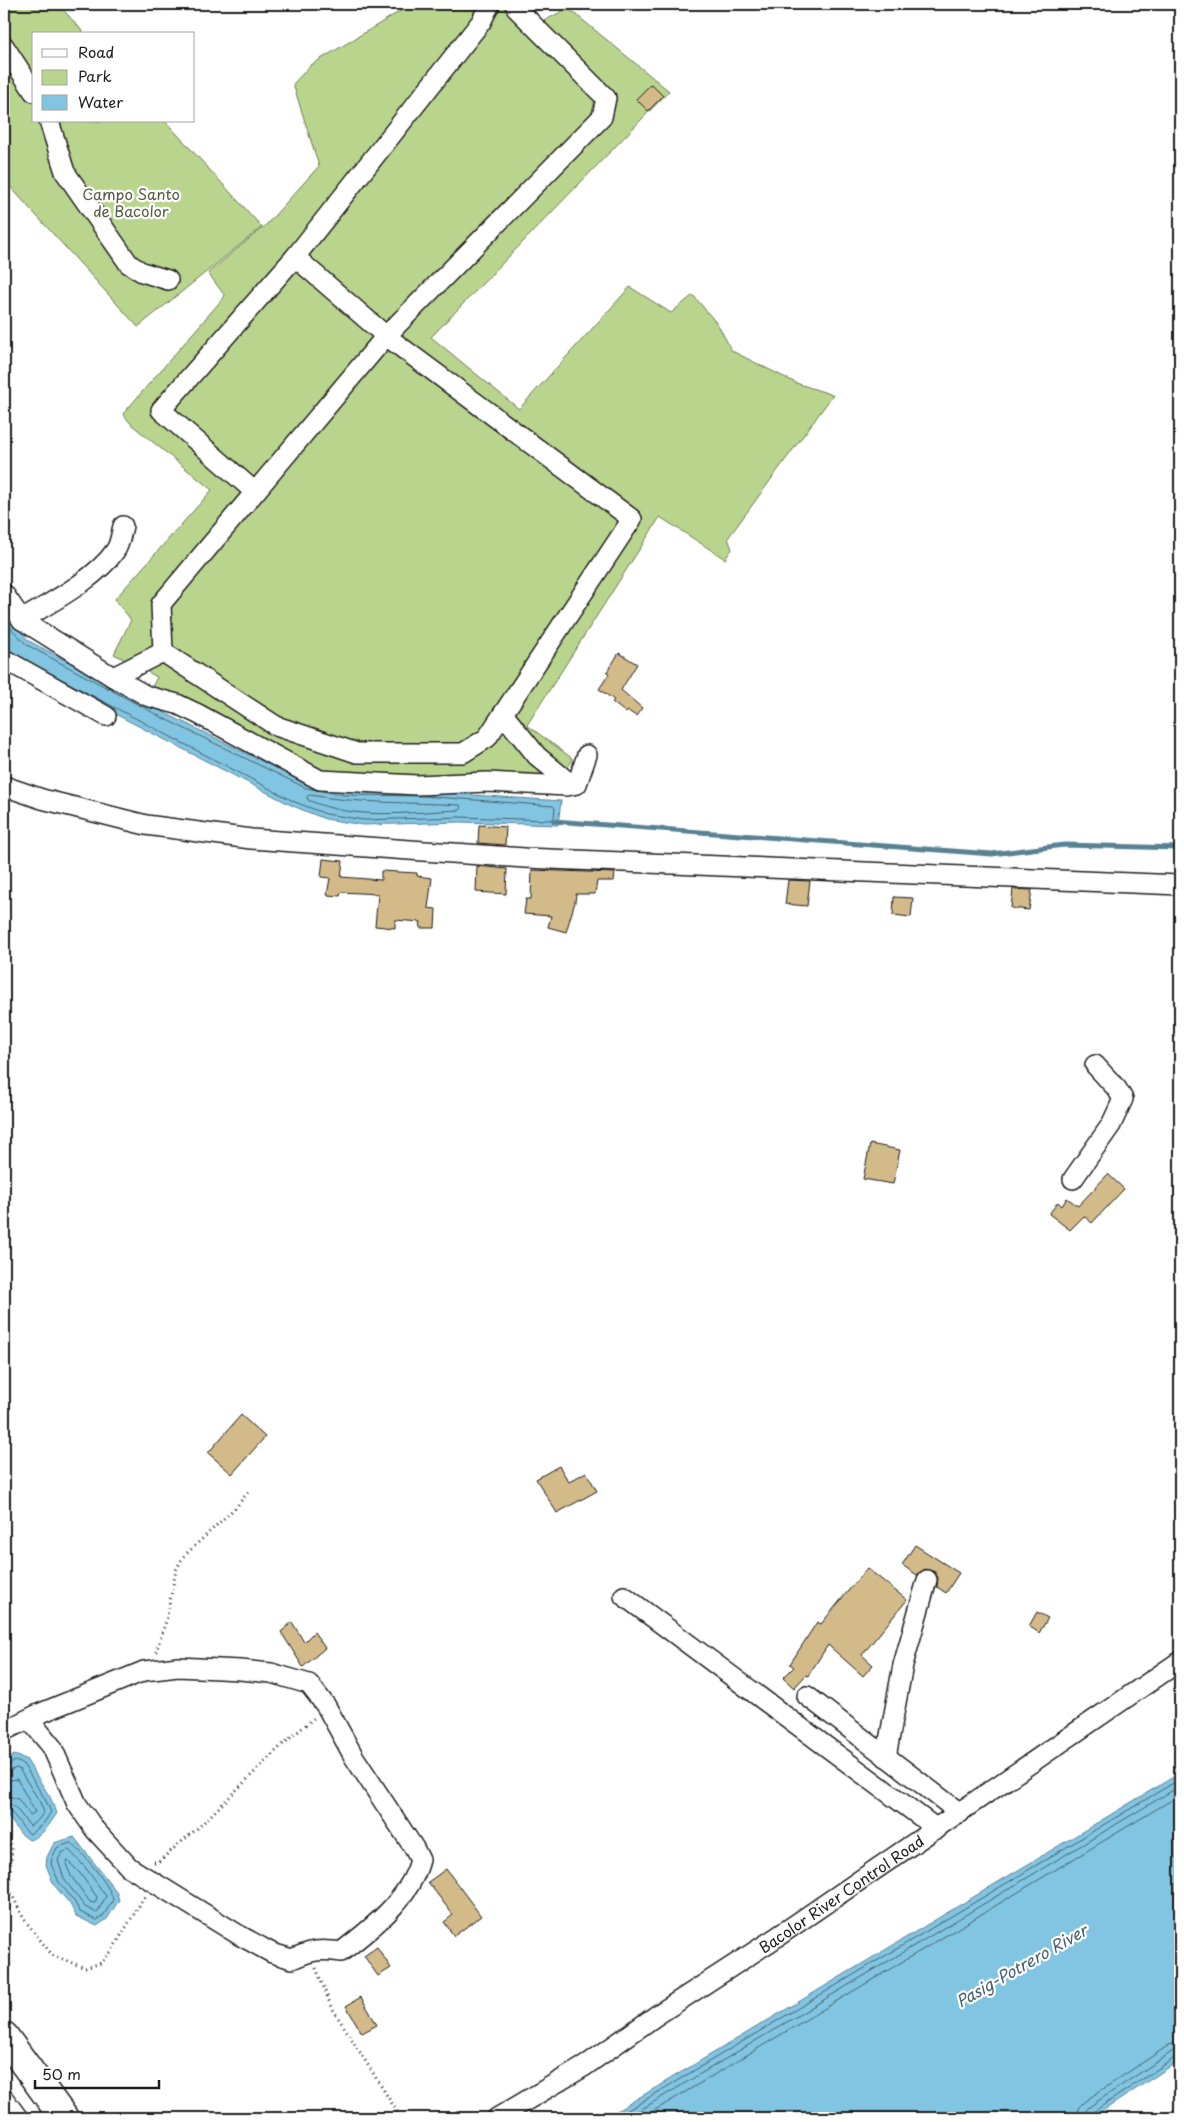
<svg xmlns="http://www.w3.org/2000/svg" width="1184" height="2122" viewBox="0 0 1184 2122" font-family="'Playpen Sans',sans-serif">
	<rect width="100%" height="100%" fill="#fff"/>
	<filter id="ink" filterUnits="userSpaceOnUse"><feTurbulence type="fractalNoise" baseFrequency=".02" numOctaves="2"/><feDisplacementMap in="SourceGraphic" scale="10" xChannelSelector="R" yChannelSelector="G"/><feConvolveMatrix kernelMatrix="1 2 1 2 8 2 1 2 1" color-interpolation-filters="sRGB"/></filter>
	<g filter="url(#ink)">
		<path fill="#b9d58d" stroke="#6a7854" d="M 4,4 L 58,4 L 85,34 L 34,34 L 34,121 L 165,121 L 262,227 L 138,327 L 4,180 Z
			M 412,4 L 425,4 L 428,9 L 437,4 L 531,4 L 542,22 L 568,8 L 669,91 L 431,337 L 519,409 L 630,287 L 671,313 L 693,295 L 718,325 L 732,351 L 796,383 L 833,395 L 728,538 L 732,549 L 725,559 L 660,517 L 527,725 L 573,759 L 559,781 L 440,779 L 315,771 L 152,687 L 157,677 L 114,654 L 131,620 L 115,599 L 212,490 L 132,425 L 123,414 L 225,296 L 208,273 L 266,225 L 319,166 L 293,84 L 311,65 Z"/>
		<path fill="#82c5e2" stroke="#598193" d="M 4,613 L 29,641 L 167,714 L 308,784 L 561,801 L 558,825 L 460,822 L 363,825 L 325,819 L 293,806 L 88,700 L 4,652 Z
			M 14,1755 L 26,1759 L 50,1797 L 57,1813 C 50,1824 42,1837 29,1840 L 20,1833 L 4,1811 L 4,1763 Z
			M 1180,1773 L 1180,2060 L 1092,2118 L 605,2118 Z
			M 74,1837 L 116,1891 L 119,1900 L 107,1919 L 97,1926 L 76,1916 L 70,1904 L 54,1885 L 46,1865 L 47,1857 L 54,1843 Z"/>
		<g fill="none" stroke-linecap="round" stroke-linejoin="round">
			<path stroke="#45606b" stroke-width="1" d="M 4,621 L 27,645 L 165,719 L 306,788 L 343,795 L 423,796 L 553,806 L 555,808 L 554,818 L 551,820 L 460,817 L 364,820 L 326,814 L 295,802 L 91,695
				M 4,648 L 89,694
				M 310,795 C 359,804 410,802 460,805 L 462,808 L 460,810 C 409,812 355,821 308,800 L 307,797 Z
				M 4,1767 L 15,1761 L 23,1764 L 45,1799 L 51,1812 L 43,1824 L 30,1834 C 20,1828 15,1810 4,1809
				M 4,1773 L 16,1768 L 19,1769 L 40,1802 L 44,1812 L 38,1820 L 30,1826 L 14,1806 L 4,1802
				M 4,1781 L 17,1779 L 35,1812 L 30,1815 L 18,1799 L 4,1795
				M 71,1843 C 82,1851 112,1888 113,1900 L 103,1916 L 97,1920 L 80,1912 L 74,1901 L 59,1882 L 51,1864 L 52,1858 L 57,1848 Z
				M 69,1850 L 85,1867 L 106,1896 L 97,1913 L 85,1907 L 64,1879 L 58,1860 L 62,1853 Z
				M 68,1861 L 79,1872 L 97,1897 L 95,1903 L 90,1902 L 71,1876 L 66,1864 Z
				M 615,2118 L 1180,1779
				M 627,2118 L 1180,1786
				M 642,2118 L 1180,1795
				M 1077,2118 L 1078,2108 L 1085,2101 L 1169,2045 L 1180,2042
				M 1084,2118 L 1085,2112 L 1089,2107 L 1173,2051 L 1180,2050
				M 1090,2118 L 1093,2112 L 1176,2057 L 1180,2056"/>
			<path stroke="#598193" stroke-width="5" d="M 554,821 L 992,854 L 1064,845 L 1180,848"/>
		</g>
		<path fill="#d2ba89" stroke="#1c1c1c" d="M 651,84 L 663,96 L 648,111 L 636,99 Z
			M 619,653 L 637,664 L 621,690 L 642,708 L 636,716 L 628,711 L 626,713 L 612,702 L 614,700 L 599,689 L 609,674 L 607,672 Z
			M 479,825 L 506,827 L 505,845 L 478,843 Z
			M 323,859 L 343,861 L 341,877 L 381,880 L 381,871 L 417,873 L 417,876 L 432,878 L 428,908 L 436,909 L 435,928 L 420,928 L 421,922 L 395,920 L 395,928 L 375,926 L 378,894 L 341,892 L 340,896 L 327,895 L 330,878 L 321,877 Z
			M 477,866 L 507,869 L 506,894 L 476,892 Z
			M 532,870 L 615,873 L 614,881 L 597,881 L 595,894 L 576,894 L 575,902 L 566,932 L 548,927 L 551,916 L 524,914 L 526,899 L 531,899 Z
			M 788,880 L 810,881 L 807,906 L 785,904 Z
			M 1013,889 L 1032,890 L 1029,910 L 1011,908 Z
			M 894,897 L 913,898 L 911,917 L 893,915 Z
			M 870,1144 L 900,1150 L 893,1184 L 863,1179 Z
			M 1108,1174 L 1124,1189 L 1092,1223 L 1084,1216 L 1070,1230 L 1049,1214 L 1058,1202 L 1062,1206 L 1067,1198 L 1078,1206 Z
			M 241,1415 L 265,1437 L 232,1474 L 208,1453 Z
			M 559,1466 L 569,1482 L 586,1472 L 597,1491 L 557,1513 L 536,1479 Z
			M 915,1545 L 959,1573 L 946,1593 L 937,1587 L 938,1578 L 935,1572 L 925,1569 L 917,1575 L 902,1565 Z
			M 867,1568 L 907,1600 L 862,1655 L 873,1665 L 863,1676 L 828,1645 L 808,1676 L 806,1675 L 794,1688 L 783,1678 L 794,1667 L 790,1664 L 817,1622 L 821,1624 Z
			M 1037,1612 L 1048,1618 L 1039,1633 L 1029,1626 Z
			M 292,1622 L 304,1642 L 314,1632 L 325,1648 L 303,1667 L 281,1632 Z
			M 446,1869 L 481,1916 L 454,1936 L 444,1922 L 453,1915 L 428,1882 Z
			M 377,1947 L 391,1968 L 378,1976 L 364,1956 Z
			M 361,1997 L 377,2025 L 362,2033 L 346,2006 Z"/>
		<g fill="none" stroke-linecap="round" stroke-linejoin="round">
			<defs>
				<g id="minor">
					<path d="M 4,46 L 34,92"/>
					<path d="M 49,121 L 65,172 L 129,264 L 142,272 L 168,280"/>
					<path d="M 255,492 L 161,410 L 295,257 L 481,22 L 490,4"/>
					<path d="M 4,594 L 22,620 L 113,677 L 147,696 L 177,704 L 198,714 L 320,780 L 417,785 L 488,782 L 567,786 L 577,784 L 587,755"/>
					<path d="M 22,620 C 51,602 96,579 115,551 C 120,545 121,533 123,526"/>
					<path d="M 163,652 L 276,726 L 357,753 L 463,753 L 487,738 L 632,519 L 386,336 L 295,257"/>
					<path d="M 163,652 L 161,604 L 386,336 L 602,117 L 606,98 L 517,9 L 515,4"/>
					<path d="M 4,659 L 106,716"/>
					<path d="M 113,677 L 163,652"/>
					<path d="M 503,714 L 537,756 L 572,785"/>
					<path d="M 4,786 L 42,799 L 146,825 L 251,839 L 525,858 L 1180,885"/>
					<path d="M 1073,1179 L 1111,1125 L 1123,1099 L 1117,1089 L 1095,1065"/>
					<path d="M 624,1596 L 937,1829"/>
					<path d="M 807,1696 L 960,1813"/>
					<path d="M 4,1731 L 36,1715 L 144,1671 L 178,1667 L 240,1670 L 271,1673 L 309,1684 L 326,1706 L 354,1757 L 414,1848 L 420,1860 C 410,1899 371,1929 341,1952 C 319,1949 312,1950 292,1959 L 272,1953 L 239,1935 L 129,1867 L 95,1830 L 77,1804 L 52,1747 L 29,1719"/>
					<path d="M 886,1757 L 903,1665 L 927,1580"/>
					<path d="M 4,2099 L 18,2118"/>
					<path id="s1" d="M 497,2118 L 585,2066 L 657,2015 L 774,1939 L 1180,1661"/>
				</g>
				<path id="highway" d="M 4,2036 L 64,2118"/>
			</defs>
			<use href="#minor" stroke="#1c1c1c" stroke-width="22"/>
			<use href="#highway" stroke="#1c1c1c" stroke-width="31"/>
			<path stroke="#1c1c1c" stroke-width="3" stroke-dasharray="1 4" stroke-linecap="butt" d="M 156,1652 L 166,1621 L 176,1570 L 183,1557 L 237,1506 L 248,1492
				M 4,1836 L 12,1847 L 10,1873 L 11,1893 L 24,1919 L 52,1955 L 85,1968 L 101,1963 L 111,1952 L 145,1896
				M 154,1862 L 158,1862 L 200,1826 L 281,1746 L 314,1718
				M 316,1968 L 331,2006 L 401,2118"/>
			<use href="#minor" stroke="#fff" stroke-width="19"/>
			<use href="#highway" stroke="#fff" stroke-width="28"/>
		</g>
	</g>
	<g text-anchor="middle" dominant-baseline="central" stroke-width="4.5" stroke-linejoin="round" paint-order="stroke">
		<g font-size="15" fill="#535d44" stroke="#fff">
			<text x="131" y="193">Campo Santo<tspan x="131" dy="17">de Bacolor</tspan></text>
		</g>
		<g font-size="15" fill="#1c1c1c" stroke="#fff">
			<text stroke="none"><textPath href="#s1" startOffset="411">Bacolor River Control Road</textPath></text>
		</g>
		<g font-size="16" font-style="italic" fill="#45606b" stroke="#fff">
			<text transform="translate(1021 1965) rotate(-30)">Pasig-Potrero River</text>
		</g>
	</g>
	<rect width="1184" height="2122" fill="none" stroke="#fff" stroke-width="20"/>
	<rect x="10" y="10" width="1164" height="2102" fill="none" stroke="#1c1c1c" stroke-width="2" filter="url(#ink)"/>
	<rect x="32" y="32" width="162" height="90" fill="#ffffff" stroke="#a4a4a4"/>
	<rect x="42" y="49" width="25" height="8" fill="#ffffff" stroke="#a4a4a4"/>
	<text x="78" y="58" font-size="15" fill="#1c1c1c">Road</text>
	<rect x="42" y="70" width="25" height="15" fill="#b9d58d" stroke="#a4a4a4"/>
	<text x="78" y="82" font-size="15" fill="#1c1c1c">Park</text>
	<rect x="42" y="95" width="25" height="15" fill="#82c5e2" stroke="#a4a4a4"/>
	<text x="78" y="108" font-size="15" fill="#1c1c1c">Water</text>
	<path d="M35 2080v8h124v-8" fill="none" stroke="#1c1c1c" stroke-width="2.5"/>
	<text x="42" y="2080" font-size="15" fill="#1c1c1c" stroke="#ffffff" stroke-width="4" paint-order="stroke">50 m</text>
</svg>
